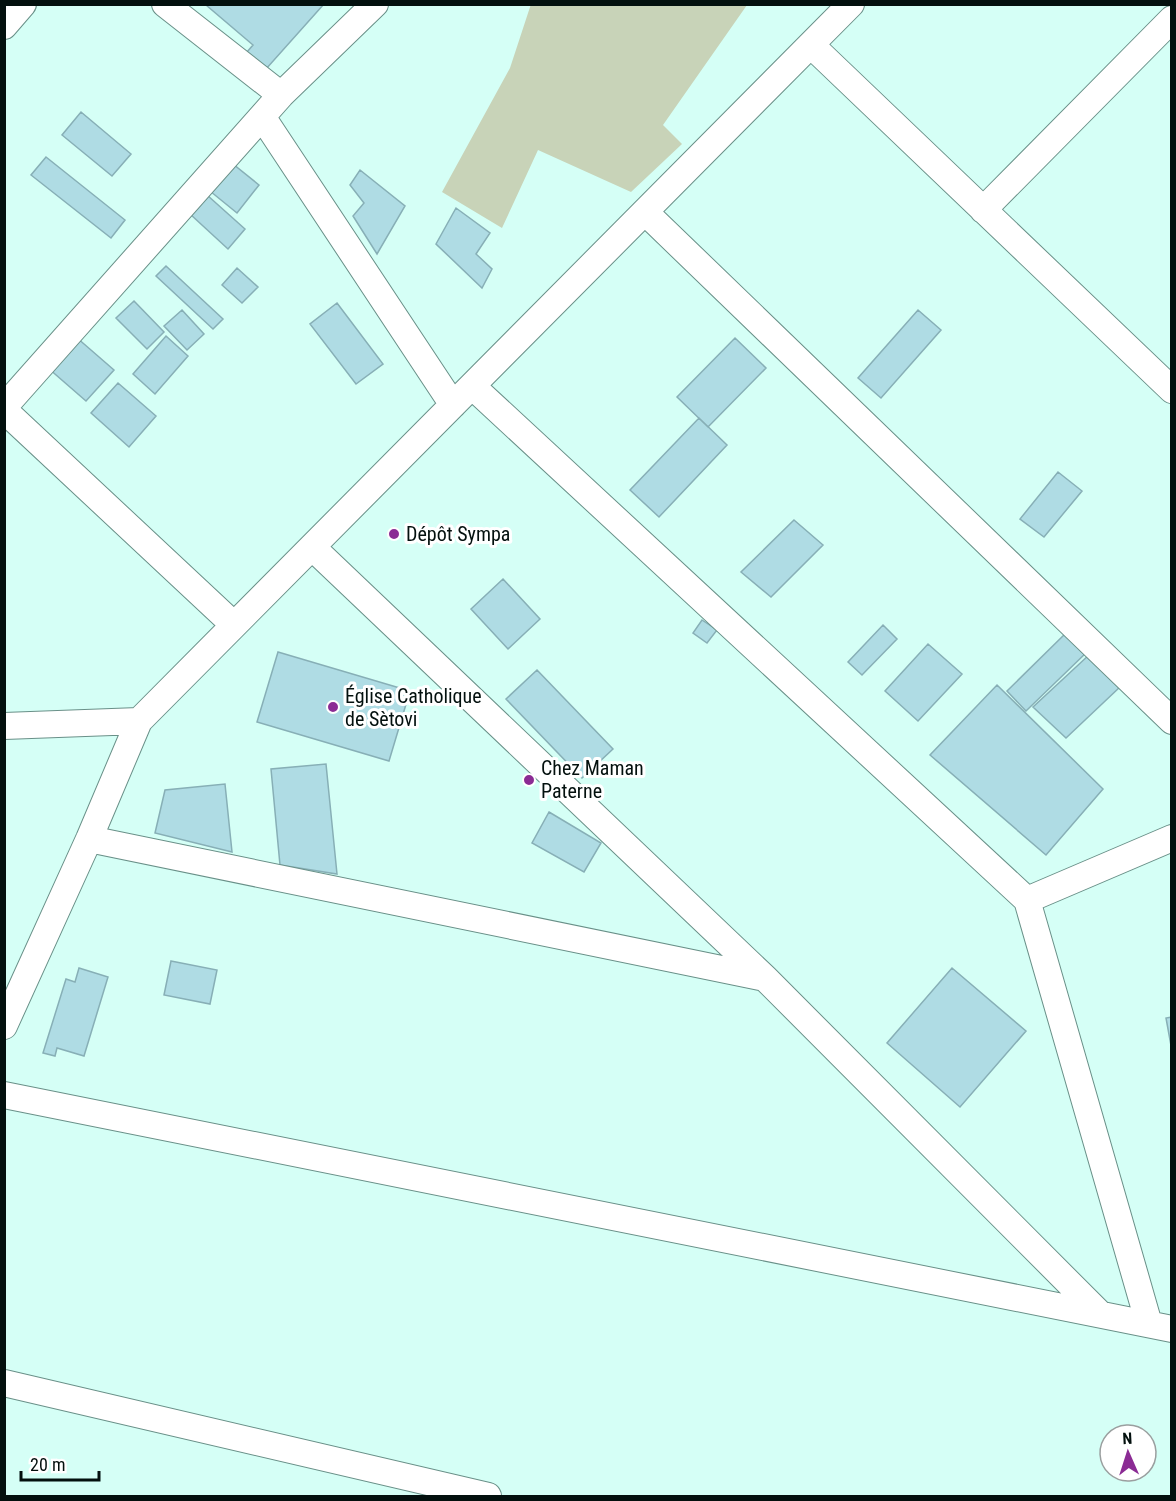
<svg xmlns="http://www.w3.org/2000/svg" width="1176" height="1501" viewBox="0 0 1176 1501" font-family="'Roboto Condensed',sans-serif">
	<rect width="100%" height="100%" fill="#d5fff6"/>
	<path fill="#c8d3b8" d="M 531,4 L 747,5 L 663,125 L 682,144 L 631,192 L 538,150 L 502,228 L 442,192 L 510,68 Z"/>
	<path fill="#afdce4" stroke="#87afb6" stroke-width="1.5" d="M 324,4 L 266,69 L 247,52 L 253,45 L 206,5 Z
		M 81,112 L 131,154 L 112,176 L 62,135 Z
		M 46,157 L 125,220 L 111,238 L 31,175 Z
		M 228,160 L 259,185 L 237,213 L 205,187 Z
		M 360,170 L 405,206 L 377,254 L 353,216 L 364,203 L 350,185 Z
		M 207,195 L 245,229 L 228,249 L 190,214 Z
		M 456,208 L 490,233 L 476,254 L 492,269 L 482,288 L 436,244 Z
		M 166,266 L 223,319 L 213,329 L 156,276 Z
		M 237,268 L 258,287 L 242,303 L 222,285 Z
		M 134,301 L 164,332 L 147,349 L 116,318 Z
		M 337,303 L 383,364 L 356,384 L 310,324 Z
		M 182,310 L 204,334 L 187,350 L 164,326 Z
		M 918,310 L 941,330 L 881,398 L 858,378 Z
		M 166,336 L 188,356 L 155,394 L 133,374 Z
		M 76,337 L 114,370 L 86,401 L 48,368 Z
		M 735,338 L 766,368 L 708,427 L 677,397 Z
		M 118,383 L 156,416 L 129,447 L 91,413 Z
		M 699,418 L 727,445 L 659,517 L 630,490 Z
		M 1058,472 L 1082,491 L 1044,537 L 1020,519 Z
		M 794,520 L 823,545 L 771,597 L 741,572 Z
		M 503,579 L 540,619 L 508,649 L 471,609 Z
		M 702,620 L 717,630 L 707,643 L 693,633 Z
		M 883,625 L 897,639 L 862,675 L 848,662 Z
		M 1069,630 L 1089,650 L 1026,711 L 1007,691 Z
		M 928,644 L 962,674 L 918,721 L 885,691 Z
		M 278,652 L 410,691 L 389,761 L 257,722 Z
		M 1090,654 L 1121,686 L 1066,738 L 1033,707 Z
		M 537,670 L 613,749 L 582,778 L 506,699 Z
		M 997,685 L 1103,789 L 1046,855 L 930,755 Z
		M 326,764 L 337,874 L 280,865 L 271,769 Z
		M 225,784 L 232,852 L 155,833 L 165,790 Z
		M 549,812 L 601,843 L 584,872 L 532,843 Z
		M 171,961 L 217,970 L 210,1004 L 164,995 Z
		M 79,968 L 108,977 L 84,1056 L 57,1048 L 55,1056 L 43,1053 L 66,979 L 75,982 Z
		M 952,968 L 1026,1031 L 960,1107 L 887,1043 Z
		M 1172,1017 L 1172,1051 L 1166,1018 Z"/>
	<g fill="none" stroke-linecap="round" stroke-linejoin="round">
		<defs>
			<path id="minor" d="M 165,4 L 281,95
				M 4,26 L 23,4
				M 811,45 L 1172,390
				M 263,118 L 453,405
				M 983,210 L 1172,19
				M 645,212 L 1172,721
				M 472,386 L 1027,900 L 1149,1324
				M 4,407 L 281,95 L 375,4
				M 4,410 L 234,625
				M 312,547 L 765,978 L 1099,1313
				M 4,726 L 139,721
				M 89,839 L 765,978
				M 1027,900 L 1172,838
				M 4,1026 L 89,839 L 139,721 L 851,4
				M 4,1095 L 1172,1329
				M 4,1383 L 488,1496"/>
		</defs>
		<use href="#minor" stroke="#699088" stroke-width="28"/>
		<use href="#minor" stroke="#fff" stroke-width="26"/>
	</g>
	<g fill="#8b2b94" stroke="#fff" stroke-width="2">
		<circle cx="394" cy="534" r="6"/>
		<circle cx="333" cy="707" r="6"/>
		<circle cx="529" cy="780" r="6"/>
	</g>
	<g text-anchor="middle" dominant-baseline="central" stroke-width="6" stroke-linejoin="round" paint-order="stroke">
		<g font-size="20" fill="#03100e" stroke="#fff" text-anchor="start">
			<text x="406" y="534">Dépôt Sympa</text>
			<text x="345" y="696">Église Catholique<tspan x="345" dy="23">de Sètovi</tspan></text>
			<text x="541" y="768">Chez Maman<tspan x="541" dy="23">Paterne</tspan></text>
		</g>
	</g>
	<rect width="1176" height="1501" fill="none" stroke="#03100e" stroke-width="12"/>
	<g transform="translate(1128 1453) rotate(357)"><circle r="28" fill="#ffffff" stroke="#9a9f9f" stroke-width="1.5"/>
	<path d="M0-4.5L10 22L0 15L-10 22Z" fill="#8b2b94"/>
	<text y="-9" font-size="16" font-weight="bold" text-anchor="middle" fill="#03100e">N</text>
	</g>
	<path d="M21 1471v9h78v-9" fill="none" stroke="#03100e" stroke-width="3"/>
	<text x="30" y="1471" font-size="18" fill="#03100e" stroke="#ffffff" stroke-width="4.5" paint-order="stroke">20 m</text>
</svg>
